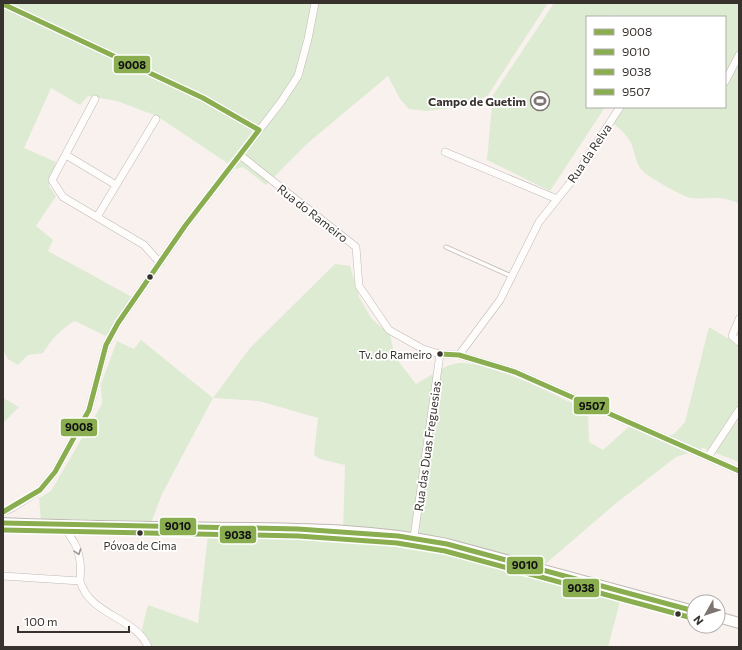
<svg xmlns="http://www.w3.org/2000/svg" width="742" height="650" viewBox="0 0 742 650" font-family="Commissioner,sans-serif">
	<rect width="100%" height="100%" fill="#f9f1ee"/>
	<path fill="#dcebd1" d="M 3,3 L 548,3 L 488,95 L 471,105 L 427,111 L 409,109 L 400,99 L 388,76 L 309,142 L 266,185 L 243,167 L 236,169 L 157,116 L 117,101 L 88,96 L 80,105 L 51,88 L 24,148 L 56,162 L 49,186 L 56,196 L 36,226 L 53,240 L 48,251 L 132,297 L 106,336 L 75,321 C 60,329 52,339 43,353 L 28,355 L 18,365 L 8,359 L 3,350 Z
		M 554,3 L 739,3 L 739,204 C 721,194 710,200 691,198 C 682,196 654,180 645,173 C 634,164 636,152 630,141 C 626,134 619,128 613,123 L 625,107 L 725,107 L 725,17 L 622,17 L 610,15 L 613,17 L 587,17 L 587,107 L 605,107 L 550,191 L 487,160 L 493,95 Z
		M 335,264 L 350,266 L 359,297 L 371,318 L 390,335 L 395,357 L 416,384 C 426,379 442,366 454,364 C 480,356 561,398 588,411 L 589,442 L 603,450 L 633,423 L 665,438 L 675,433 L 685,422 L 709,327 L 739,345 L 739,462 L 703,448 L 676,457 L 615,504 L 536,572 L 534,576 L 621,598 L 608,647 L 148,647 L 142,629 L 148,605 L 198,623 L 208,535 L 343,536 L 345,465 L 320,459 L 314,455 L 318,418 L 259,401 L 213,398 L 162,494 L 151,523 L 41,521 L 39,498 L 51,491 L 102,404 L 101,384 L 117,341 L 134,349 L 141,340 L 213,398 L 250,348 Z
		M 3,398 L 19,407 L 3,423 Z"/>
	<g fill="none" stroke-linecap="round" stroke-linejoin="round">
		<defs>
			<path id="lane" d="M 446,247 L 511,276"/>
			<path id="street" d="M 3,4 L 203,98 L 259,130
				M 725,82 L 739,55
				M 95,99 L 52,180 L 63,197 L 144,245 L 160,263
				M 445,152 L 557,199
				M 66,155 L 116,185
				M 240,155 L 356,247 L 359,286 L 389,330 L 423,349 L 440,354 L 459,355 L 515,372 L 739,471
				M 97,217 L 156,119
				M 739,319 L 732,336 L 739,342
				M 459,355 L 500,300 L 539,222 L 574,178 L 620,107
				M 708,457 L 739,410
				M 3,512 L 14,507 L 40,490 L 55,472 L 89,410 L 106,345 L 118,323 L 185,226 L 281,102 L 298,76 L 308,39 L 315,3
				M 66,526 C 67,534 73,539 76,546 C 81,558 81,568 80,581
				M 414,537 L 440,354
				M 3,576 L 80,581 C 90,616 136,617 148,647"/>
			<path id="secondary" d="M 3,523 C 85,527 167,527 248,528 C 316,529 381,530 447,544 L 694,611
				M 718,617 L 739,623"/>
		</defs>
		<use href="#lane" stroke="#bfb9b6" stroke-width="5"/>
		<use href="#street" stroke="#bfb9b6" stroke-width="8"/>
		<use href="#secondary" stroke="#bfb9b6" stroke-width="12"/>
		<use href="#lane" stroke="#fefdfc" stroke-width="3.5"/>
		<use href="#street" stroke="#fefdfc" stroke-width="7"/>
		<use href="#secondary" stroke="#fefdfc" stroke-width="10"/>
		<defs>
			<path id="bus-1" d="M 3,4 L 203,98 L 259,130
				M 3,512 L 40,490 L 55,472 L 89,410 L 106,345 L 118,323 L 185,226 L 259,130"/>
			<path id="bus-2" d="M 3,523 L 298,529 L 398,536 L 447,544 L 694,611"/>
			<path id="bus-3" d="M 3,530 L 298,536 L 397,543 L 445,551 L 692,618"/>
			<path id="bus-4" d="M 440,354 L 459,355 L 515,372 L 739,471"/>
		</defs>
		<use href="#bus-1" stroke="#fff" stroke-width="8"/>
		<use href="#bus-2" stroke="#fff" stroke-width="8"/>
		<use href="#bus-3" stroke="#fff" stroke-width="8"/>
		<use href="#bus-4" stroke="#fff" stroke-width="8"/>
		<use href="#bus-1" stroke="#8aae4f" stroke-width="5"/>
		<use href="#bus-2" stroke="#8aae4f" stroke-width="5"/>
		<use href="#bus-3" stroke="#8aae4f" stroke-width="5"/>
		<use href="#bus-4" stroke="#8aae4f" stroke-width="5"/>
	</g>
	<defs><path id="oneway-chevron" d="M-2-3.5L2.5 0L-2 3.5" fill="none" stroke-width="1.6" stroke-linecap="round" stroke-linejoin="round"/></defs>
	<use stroke="#9b9895" href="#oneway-chevron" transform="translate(78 552) rotate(72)"/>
	<defs>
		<symbol id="stadium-ring" viewBox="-11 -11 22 22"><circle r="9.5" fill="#fff" stroke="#7c7571" stroke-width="1.5"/><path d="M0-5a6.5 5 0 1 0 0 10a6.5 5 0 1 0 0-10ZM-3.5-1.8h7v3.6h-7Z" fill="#7c7571"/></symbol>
	</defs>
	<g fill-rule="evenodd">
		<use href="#stadium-ring" x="529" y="90" width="22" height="22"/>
	</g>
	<g fill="#38322e" stroke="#fff" stroke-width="1.5">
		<circle cx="150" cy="277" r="3.5"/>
		<circle cx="440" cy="354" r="3.5"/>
		<circle cx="140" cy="533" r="3.5"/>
		<circle cx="678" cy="614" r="3.5"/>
	</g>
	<g text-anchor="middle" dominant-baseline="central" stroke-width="3.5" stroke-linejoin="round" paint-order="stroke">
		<g font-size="11" fill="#38322e" stroke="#fff" text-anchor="end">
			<text x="432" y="354">Tv. do Rameiro</text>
			<text x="140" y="545" text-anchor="middle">Póvoa de Cima</text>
		</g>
		<g font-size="12" font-weight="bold" fill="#38322e" stroke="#fff" text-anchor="end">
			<text x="526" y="101">Campo de Guetim</text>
		</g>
		<g font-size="12" fill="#38322e" stroke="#fff">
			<text transform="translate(589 153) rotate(-56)">Rua da Relva</text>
			<text transform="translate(313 213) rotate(38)">Rua do Rameiro</text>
			<text transform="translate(427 446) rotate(-82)">Rua das Duas Freguesias</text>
		</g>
	</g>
	<g stroke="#fff" stroke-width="1.5">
		<rect x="113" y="55" width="38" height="19" rx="4" fill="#8aae4f"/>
		<rect x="573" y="396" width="37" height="19" rx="4" fill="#8aae4f"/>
		<rect x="60" y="418" width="38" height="19" rx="4" fill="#8aae4f"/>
		<rect x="159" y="517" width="38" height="19" rx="4" fill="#8aae4f"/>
		<rect x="219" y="525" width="38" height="19" rx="4" fill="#8aae4f"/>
		<rect x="506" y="556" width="38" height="19" rx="4" fill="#8aae4f"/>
		<rect x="562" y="578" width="38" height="20" rx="4" fill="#8aae4f"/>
	</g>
	<g font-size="11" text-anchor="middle" font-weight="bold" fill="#111">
		<text x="132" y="69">9008</text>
		<text x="592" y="410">9507</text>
		<text x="79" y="431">9008</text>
		<text x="178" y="530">9010</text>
		<text x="238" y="539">9038</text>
		<text x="525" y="569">9010</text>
		<text x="581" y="592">9038</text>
	</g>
	<rect width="742" height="650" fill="none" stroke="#38322e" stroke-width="8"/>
	<rect x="586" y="16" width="140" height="92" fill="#ffffff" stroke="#afadab"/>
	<rect x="594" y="29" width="20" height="6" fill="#8aae4f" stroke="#afadab"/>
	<text x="622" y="36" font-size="12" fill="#38322e">9008</text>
	<rect x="594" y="49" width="20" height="6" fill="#8aae4f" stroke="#afadab"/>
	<text x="622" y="56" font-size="12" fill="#38322e">9010</text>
	<rect x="594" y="69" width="20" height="6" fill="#8aae4f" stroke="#afadab"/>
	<text x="622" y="76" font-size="12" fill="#38322e">9038</text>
	<rect x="594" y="89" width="20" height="6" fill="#8aae4f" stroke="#afadab"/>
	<text x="622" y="96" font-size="12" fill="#38322e">9507</text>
	<g transform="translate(706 614) rotate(231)"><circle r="19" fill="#ffffff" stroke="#afadab"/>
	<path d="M0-3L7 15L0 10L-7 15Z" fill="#7c7571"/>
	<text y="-6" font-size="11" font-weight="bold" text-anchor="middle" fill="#38322e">N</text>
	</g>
	<path d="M18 626v6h111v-6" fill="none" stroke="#38322e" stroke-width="2"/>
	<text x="24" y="626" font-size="12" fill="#38322e" stroke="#ffffff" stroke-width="3" paint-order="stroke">100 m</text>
</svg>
